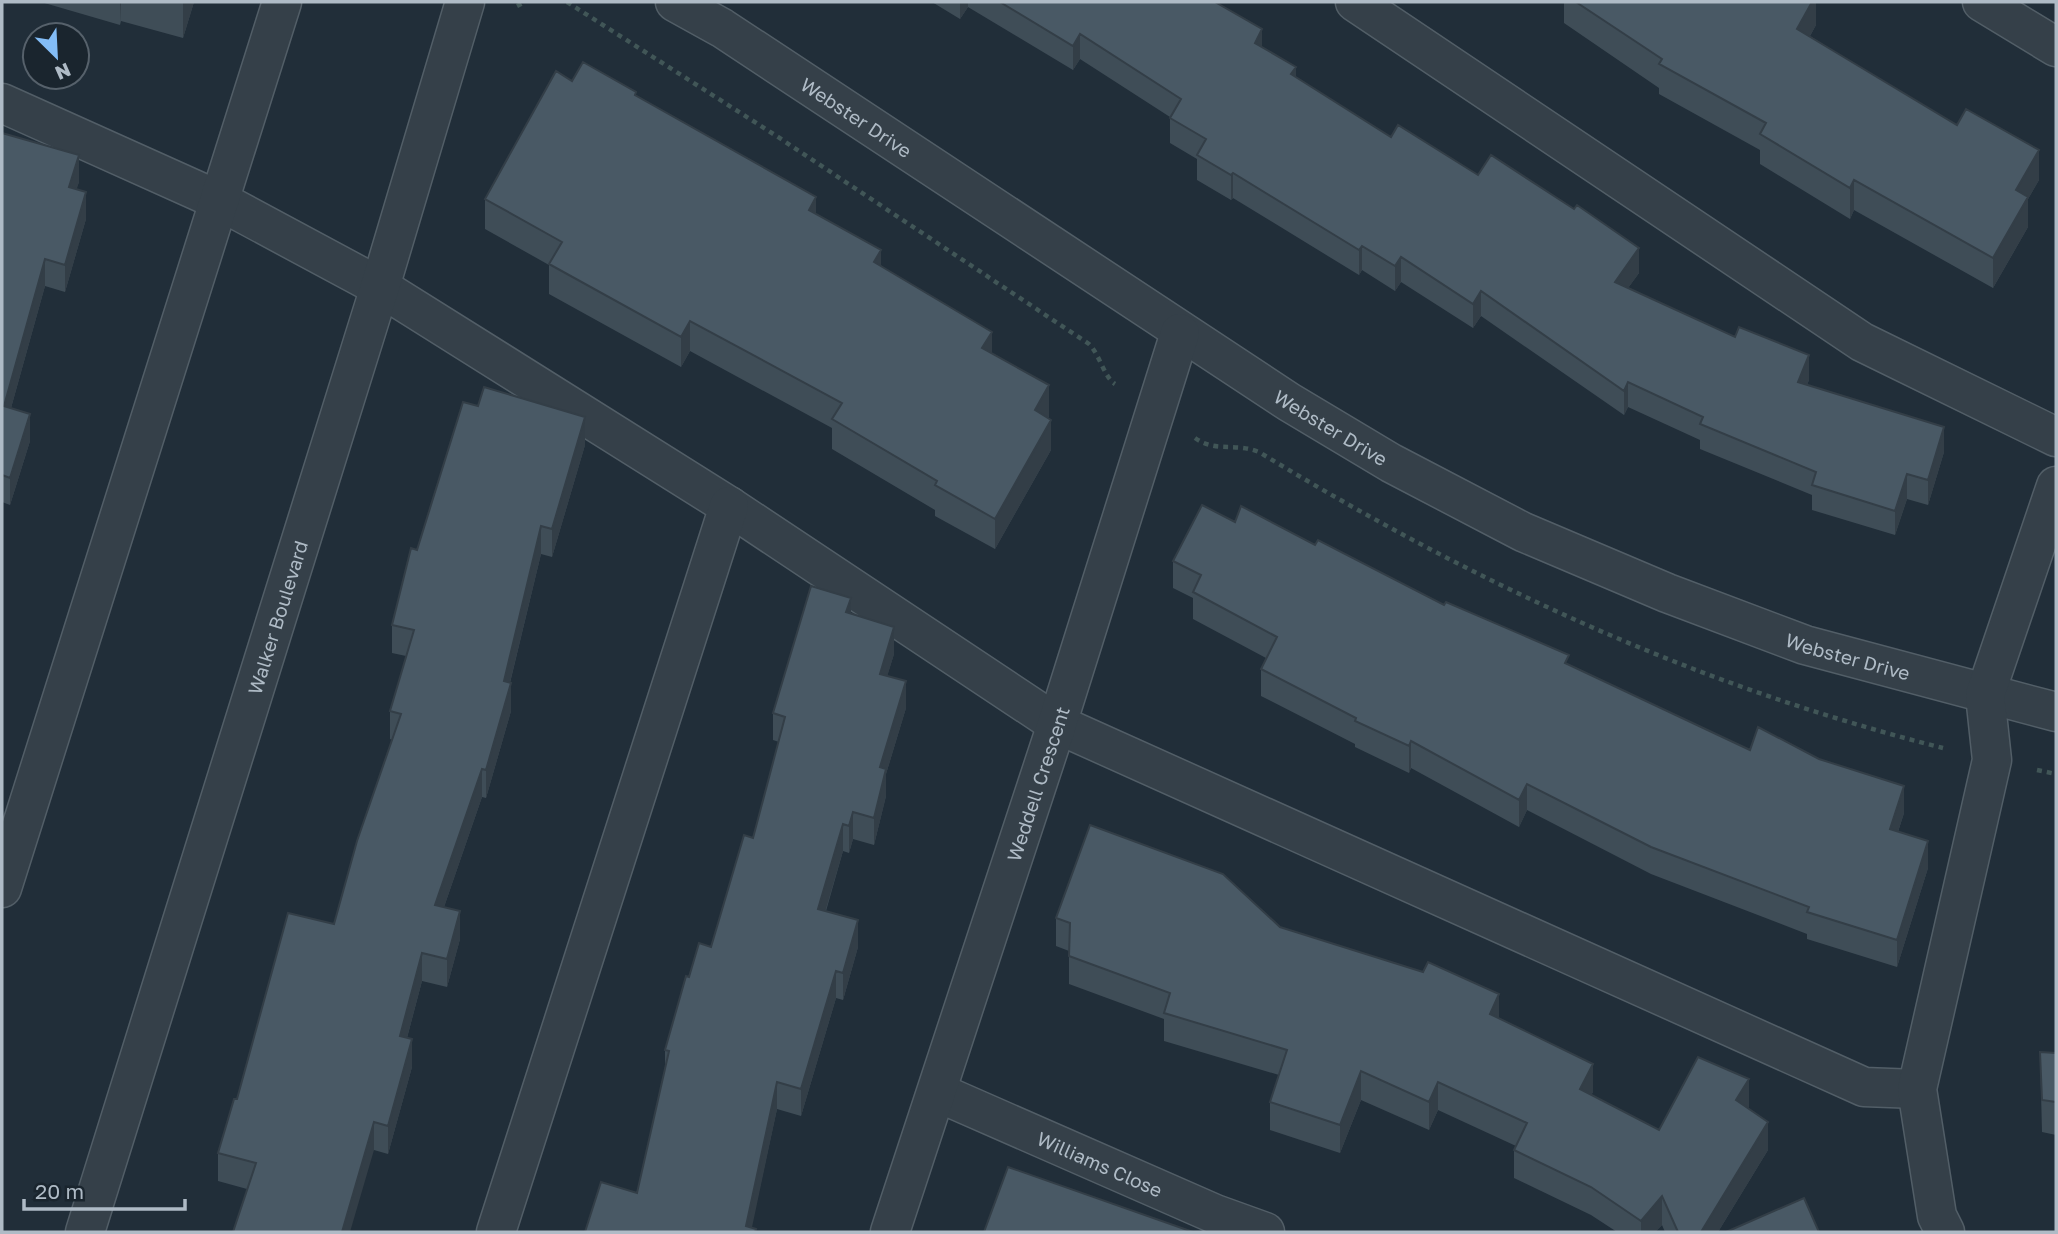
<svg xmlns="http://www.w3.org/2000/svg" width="2058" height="1234" viewBox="0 0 2058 1234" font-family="'Golos Text',sans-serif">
	<rect width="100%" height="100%" fill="#212e39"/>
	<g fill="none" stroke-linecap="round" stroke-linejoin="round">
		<defs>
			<g id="minor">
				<path id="s1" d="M 675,2 L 722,28 L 1289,402 L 1391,463 L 1523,532 L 1667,593 L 1805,645 L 2056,712"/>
				<path d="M 1355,2 L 1862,342 L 2056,437"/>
				<path d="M 1982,2 L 2056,47"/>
				<path d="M 2,103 L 220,201 L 380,287 L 729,506 L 1057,724 L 1864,1087 L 1917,1089"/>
				<path d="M 2,888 L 282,2"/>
				<path id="s2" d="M 937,1092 L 1215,1214 L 1265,1232"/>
				<path id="s3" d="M 85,1232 L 380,287 L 465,2"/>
				<path d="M 496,1232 L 729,506"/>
				<path id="s4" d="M 890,1232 L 1057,724 L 1180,333"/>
				<path d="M 1945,1232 L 1937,1216 L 1917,1089 L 1992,760 L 1985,695 L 2056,486"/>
			</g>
		</defs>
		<use href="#minor" stroke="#525e67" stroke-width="41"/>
		<path stroke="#415657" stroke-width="4.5" stroke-dasharray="5 5" stroke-linecap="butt" d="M 567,2 L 775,135 L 1089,344 C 1100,355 1104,377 1115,384
			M 517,6 L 525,2
			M 1195,438 C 1216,453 1233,442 1259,452 C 1478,585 1694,685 1943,748
			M 2037,770 L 2056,774"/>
		<use href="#minor" stroke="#354049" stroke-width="38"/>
	</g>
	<path fill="#3f4d57" d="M 41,2 L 194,2 L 183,38 L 121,21 L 120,25 Z
		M 932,2 L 1215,2 L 1262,47 L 1296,77 L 1391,137 L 1639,273 L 1628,288 L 1809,380 L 1807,385 L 1944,452 L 1928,505 L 1907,499 L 1895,535 L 1812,510 L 1812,495 L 1700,449 L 1700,440 L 1628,407 L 1624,415 L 1481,316 L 1473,328 L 1401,282 L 1395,291 L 1362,270 L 1359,275 L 1233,198 L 1231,200 L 1197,180 L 1197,159 L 1170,143 L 1170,117 L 1080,59 L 1073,70 L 968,7 L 960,19 Z
		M 1564,2 L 1816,2 L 1816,25 L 1810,36 L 2039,180 L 2028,199 L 2028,227 L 1993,288 L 1854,210 L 1850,219 L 1760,164 L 1760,150 L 1659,94 L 1659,88 L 1564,23 Z
		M 572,81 L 636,96 L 816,214 L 992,353 L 1049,416 L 1048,418 L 1051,450 L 995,549 L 935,516 L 935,510 L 832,449 L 832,428 L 690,351 L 681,367 L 549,294 L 549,265 L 485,229 L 485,199 Z
		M 2,133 L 79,182 L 76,189 L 86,219 L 65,292 L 45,286 L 11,408 L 30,441 L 10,505 L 2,502 Z
		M 585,445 L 552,557 L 541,554 L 510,683 L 511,711 L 486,798 L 482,797 L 444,907 L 460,939 L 447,987 L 422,981 L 407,1038 L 412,1067 L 388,1154 L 374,1150 L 247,1189 L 218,1181 L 218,1153 L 237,1099 L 334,924 L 392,740 L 390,739 L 390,711 L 406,656 L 392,653 L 392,625 L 417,550 Z
		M 1235,522 L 1315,545 L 1444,605 L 1750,750 L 1904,813 L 1898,832 L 1928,868 L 1897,967 L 1807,939 L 1807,934 L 1651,874 L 1527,810 L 1519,827 L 1411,768 L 1409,773 L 1355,747 L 1355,744 L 1261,696 L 1261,669 L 1266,658 L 1193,619 L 1193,598 L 1173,588 L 1173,561 Z
		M 851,614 L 894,654 L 887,676 L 906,708 L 886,774 L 886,796 L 874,845 L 853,839 L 849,853 L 843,851 L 826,911 L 858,947 L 843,1000 L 836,998 L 801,1116 L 777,1109 L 751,1228 L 756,1232 L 637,1193 L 665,1067 L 665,1050 L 689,977 L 711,947 L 753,838 L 779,742 L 773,740 L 773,713 Z
		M 1056,918 L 1280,927 L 1499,1018 L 1593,1092 L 1591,1095 L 1659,1130 L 1749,1107 L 1748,1108 L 1768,1150 L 1718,1232 L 1665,1232 L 1662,1225 L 1655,1232 L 1617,1232 L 1591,1215 L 1514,1178 L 1514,1150 L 1516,1146 L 1438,1110 L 1429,1130 L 1361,1100 L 1340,1153 L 1270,1130 L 1270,1102 L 1279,1075 L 1164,1041 L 1164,1019 L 1069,984 L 1069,951 L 1056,946 Z
		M 2040,1052 L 2056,1053 L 2056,1135 L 2042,1132 Z"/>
	<path fill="#333e47" d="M 120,2 L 121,2 L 120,25 Z
		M 184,2 L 194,2 L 183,38 L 183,3 Z
		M 960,2 L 968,2 L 968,7 L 960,19 Z
		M 1812,2 L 1816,2 L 1816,25 L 1797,59 L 1797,29 Z
		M 1262,29 L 1262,54 L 1255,43 Z
		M 1080,34 L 1080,59 L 1073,70 L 1073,46 Z
		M 1296,67 L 1296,92 L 1291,74 Z
		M 2039,150 L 2039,180 L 2028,199 L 2028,227 L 1993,288 L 1993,258 L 2016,190 Z
		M 79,155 L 79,182 L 69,214 L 69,187 Z
		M 1233,173 L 1233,198 L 1231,200 L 1231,175 Z
		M 1854,180 L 1854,210 L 1850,219 L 1850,188 Z
		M 86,192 L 86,219 L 65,292 L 65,265 Z
		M 816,197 L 816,227 L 809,210 Z
		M 1362,246 L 1362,270 L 1359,275 L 1359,250 Z
		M 1639,248 L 1639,273 L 1615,306 L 1615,282 Z
		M 881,250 L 881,280 L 874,262 Z
		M 1401,257 L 1401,282 L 1395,291 L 1395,266 Z
		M 45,259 L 45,286 L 4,433 L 4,406 Z
		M 1481,291 L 1481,316 L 1473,328 L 1473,304 Z
		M 690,321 L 690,351 L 681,367 L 681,337 Z
		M 992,332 L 992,363 L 982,348 Z
		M 1809,355 L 1809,380 L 1798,407 L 1798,382 Z
		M 1628,382 L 1628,407 L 1624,415 L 1624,391 Z
		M 1049,385 L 1049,416 L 1035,441 L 1035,410 Z
		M 30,414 L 30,441 L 10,505 L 10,478 Z
		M 585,417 L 585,445 L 552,557 L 552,529 Z
		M 1051,420 L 1051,450 L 995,549 L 995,519 Z
		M 1944,427 L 1944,452 L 1928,505 L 1928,480 Z
		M 1907,474 L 1907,499 L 1895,535 L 1895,511 Z
		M 541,526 L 541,554 L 505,703 L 511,683 L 511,711 L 486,798 L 486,770 L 504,681 Z
		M 851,598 L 851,625 L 846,612 Z
		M 894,627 L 894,654 L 880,700 L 880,674 Z
		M 906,681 L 906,708 L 886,774 L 886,796 L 874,845 L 874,818 L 880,767 Z
		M 1411,741 L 1411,768 L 1409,773 L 1409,746 Z
		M 482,769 L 482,797 L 435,933 L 435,905 Z
		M 1527,784 L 1527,810 L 1519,827 L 1519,800 Z
		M 1904,786 L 1904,813 L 1890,856 L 1890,829 Z
		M 853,812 L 853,839 L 849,853 L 849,826 Z
		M 843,824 L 843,851 L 818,936 L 818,909 Z
		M 1928,841 L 1928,868 L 1897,967 L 1897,940 Z
		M 460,911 L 460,939 L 447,987 L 447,959 Z
		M 858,920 L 858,947 L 843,1000 L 843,973 Z
		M 422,953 L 422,981 L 400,1064 L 400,1036 Z
		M 836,971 L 836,998 L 801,1116 L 801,1089 Z
		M 1499,994 L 1499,1022 L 1490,1014 Z
		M 412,1039 L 412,1067 L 388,1154 L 388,1126 Z
		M 1593,1064 L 1593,1092 L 1580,1118 L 1580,1089 Z
		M 1361,1071 L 1361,1100 L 1340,1153 L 1340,1125 Z
		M 1749,1079 L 1749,1107 L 1736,1128 L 1736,1100 Z
		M 777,1082 L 777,1109 L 751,1232 L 746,1226 Z
		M 1438,1082 L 1438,1110 L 1429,1130 L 1429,1102 Z
		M 374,1122 L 374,1150 L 350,1232 L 342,1232 Z
		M 1768,1122 L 1768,1150 L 1718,1232 L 1701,1232 Z
		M 1662,1196 L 1662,1225 L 1655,1232 L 1641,1232 L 1641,1221 Z"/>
	<path fill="#495965" stroke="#333e47" stroke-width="2" d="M 1000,2 L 1215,2 L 1262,29 L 1255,43 L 1296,67 L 1291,74 L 1391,137 L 1398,125 L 1478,175 L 1491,155 L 1574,209 L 1577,205 L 1639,248 L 1615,282 L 1735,337 L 1739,327 L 1809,355 L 1798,382 L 1944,427 L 1928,480 L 1907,474 L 1895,511 L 1812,485 L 1816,472 L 1700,424 L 1703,417 L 1628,382 L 1624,391 L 1481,291 L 1473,304 L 1401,257 L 1395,266 L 1362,246 L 1359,250 L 1233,173 L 1231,175 L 1197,155 L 1206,139 L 1170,118 L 1181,99 L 1080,34 L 1073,46 Z
		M 1576,2 L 1812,2 L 1797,29 L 1957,125 L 1966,109 L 2039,150 L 2016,190 L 2028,197 L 1993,258 L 1854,180 L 1850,188 L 1760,134 L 1766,123 L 1659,64 L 1662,59 Z
		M 583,62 L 636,92 L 635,95 L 816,197 L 809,210 L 881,250 L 874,262 L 992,332 L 982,348 L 1049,385 L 1035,410 L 1051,420 L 995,519 L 935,485 L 937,481 L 832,419 L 842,403 L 690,321 L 681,337 L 549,264 L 562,242 L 485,199 L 556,71 L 572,81 Z
		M 2,133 L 79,155 L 69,187 L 86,192 L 65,265 L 45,259 L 4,406 L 30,414 L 10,478 L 2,475 Z
		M 484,387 L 585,417 L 552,529 L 541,526 L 504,681 L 511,683 L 486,770 L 482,769 L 435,905 L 460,911 L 447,959 L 422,953 L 400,1036 L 412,1039 L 388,1126 L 374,1122 L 342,1232 L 233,1232 L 256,1163 L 218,1153 L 234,1099 L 237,1099 L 288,913 L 334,924 L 357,841 L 401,714 L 390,711 L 414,630 L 392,625 L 411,548 L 417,550 L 463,402 L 478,406 Z
		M 1202,505 L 1235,522 L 1241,506 L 1315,545 L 1318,540 L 1444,605 L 1446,602 L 1569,655 L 1565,663 L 1750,750 L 1758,727 L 1819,759 L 1904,786 L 1890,829 L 1928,841 L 1897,940 L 1807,912 L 1809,907 L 1651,847 L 1527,784 L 1519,800 L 1411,741 L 1409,746 L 1355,721 L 1356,718 L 1261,669 L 1277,637 L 1193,592 L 1201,575 L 1173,561 Z
		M 811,586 L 851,598 L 846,612 L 894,627 L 880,674 L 906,681 L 880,767 L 886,769 L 874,818 L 853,812 L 849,826 L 843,824 L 818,909 L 858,920 L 843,973 L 836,971 L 801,1089 L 777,1082 L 746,1226 L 756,1229 L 755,1232 L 585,1232 L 601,1182 L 637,1193 L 669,1051 L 665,1050 L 686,976 L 689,977 L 699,943 L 711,947 L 744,835 L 753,838 L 785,717 L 773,713 Z
		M 1090,825 L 1223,874 L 1280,927 L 1423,972 L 1428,962 L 1499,994 L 1490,1014 L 1593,1064 L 1580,1089 L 1659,1130 L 1698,1057 L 1749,1079 L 1736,1100 L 1768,1122 L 1701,1232 L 1678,1232 L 1662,1196 L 1641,1221 L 1591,1187 L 1514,1150 L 1527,1123 L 1438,1082 L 1429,1102 L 1361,1071 L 1340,1125 L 1270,1102 L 1287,1050 L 1164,1013 L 1170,993 L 1069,956 L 1070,923 L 1056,918 Z
		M 2040,1052 L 2056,1053 L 2056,1102 L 2042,1100 Z
		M 1008,1167 L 1193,1232 L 984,1232 Z
		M 1804,1198 L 1819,1232 L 1726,1232 Z"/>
	<g text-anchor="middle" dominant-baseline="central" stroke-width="5" stroke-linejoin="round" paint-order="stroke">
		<g font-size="19" fill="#afbbc6" stroke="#1a252e">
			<text stroke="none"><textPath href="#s1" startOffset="215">Webster Drive</textPath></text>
			<text stroke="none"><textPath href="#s1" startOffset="782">Webster Drive</textPath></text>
			<text stroke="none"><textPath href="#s3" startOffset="644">Walker Boulevard</textPath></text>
			<text stroke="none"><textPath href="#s1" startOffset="1349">Webster Drive</textPath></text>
			<text stroke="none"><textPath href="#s4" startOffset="472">Weddell Crescent</textPath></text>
			<text stroke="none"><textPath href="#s2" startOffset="178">Williams Close</textPath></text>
		</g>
	</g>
	<rect width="2058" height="1234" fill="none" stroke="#afbbc6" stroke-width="7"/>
	<g transform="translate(56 56) rotate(156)"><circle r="33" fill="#1a252e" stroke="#56616b" stroke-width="2"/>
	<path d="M0-5L12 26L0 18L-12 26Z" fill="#83bdf7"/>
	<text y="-10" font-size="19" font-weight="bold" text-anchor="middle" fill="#afbbc6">N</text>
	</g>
	<path d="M24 1199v10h161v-10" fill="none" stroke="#afbbc6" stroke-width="3.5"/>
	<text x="35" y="1199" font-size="21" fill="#afbbc6" stroke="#1a252e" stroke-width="5" paint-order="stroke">20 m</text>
</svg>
